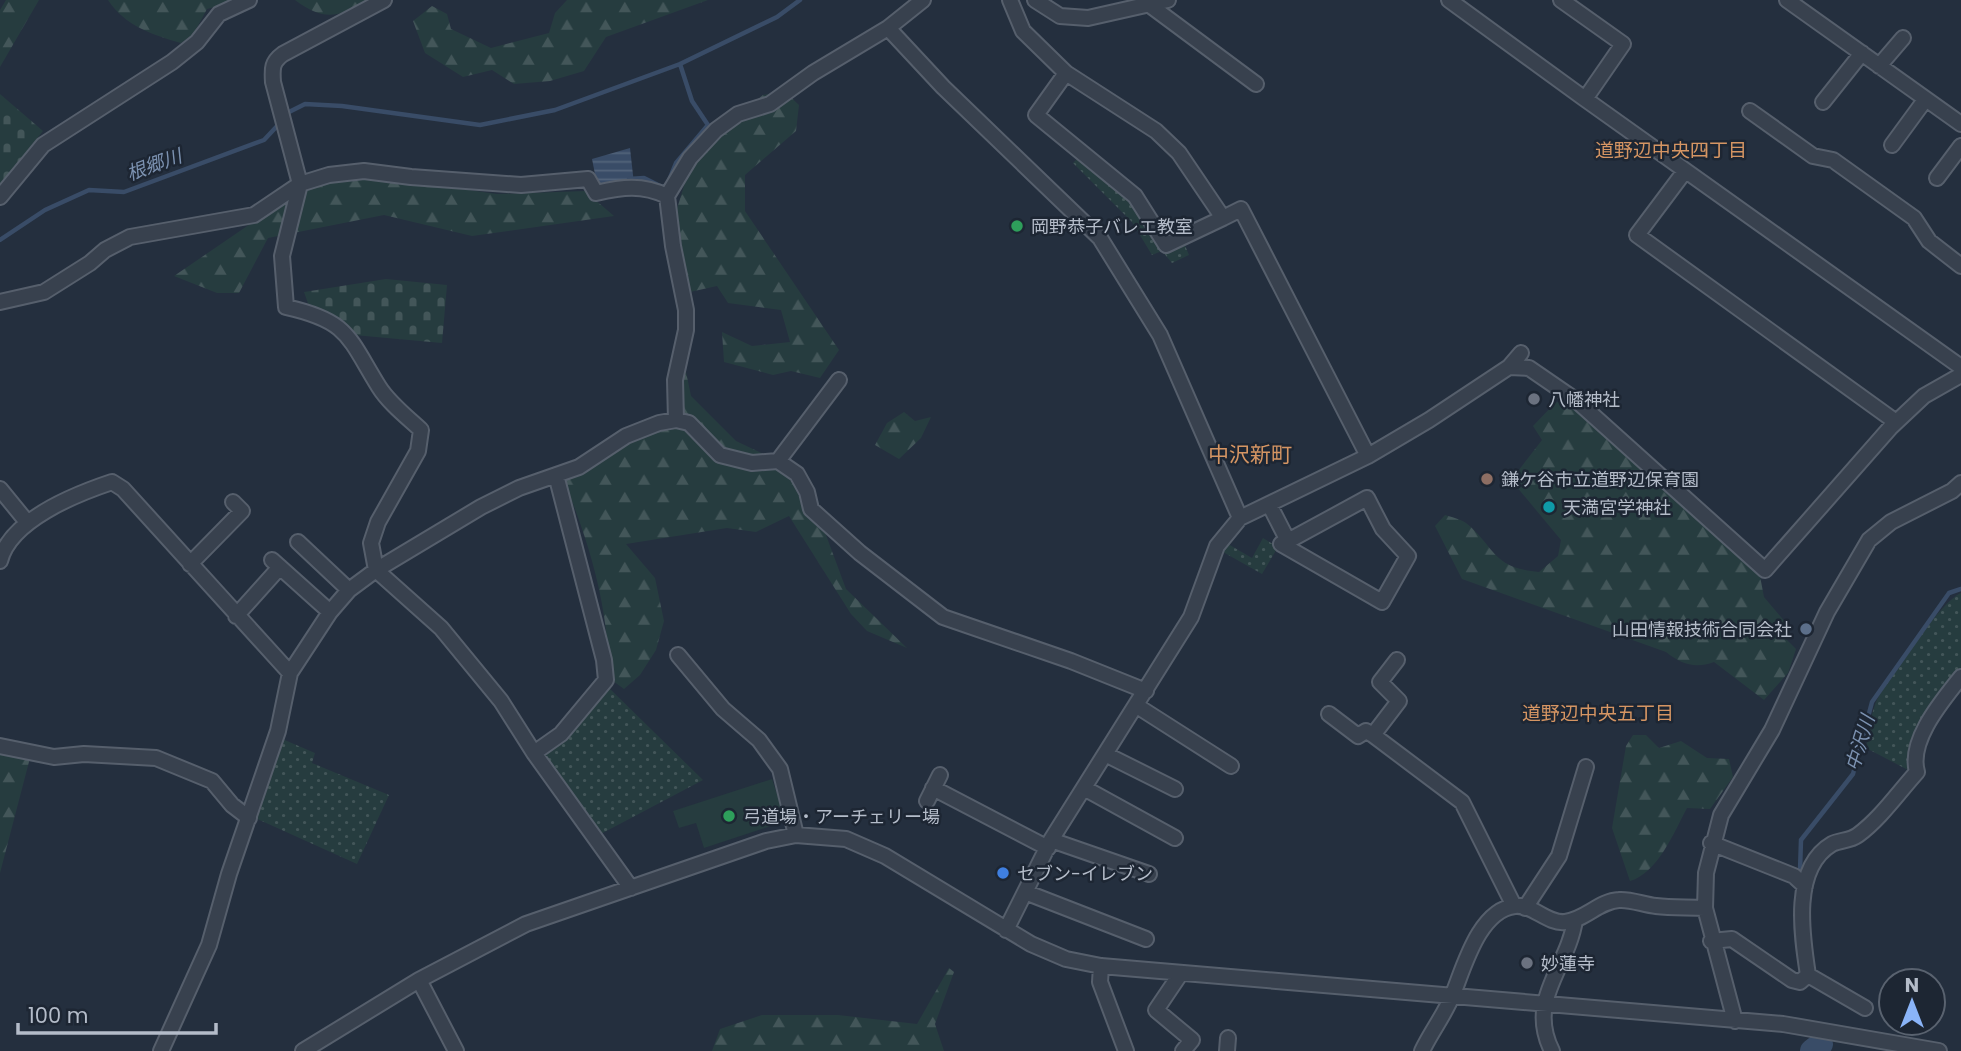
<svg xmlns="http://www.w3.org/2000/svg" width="1961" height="1051" viewBox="0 0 1961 1051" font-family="Poppins,'Noto Sans JP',sans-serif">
	<defs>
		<pattern id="forest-firs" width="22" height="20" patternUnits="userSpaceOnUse" patternTransform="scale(1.75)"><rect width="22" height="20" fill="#263c3f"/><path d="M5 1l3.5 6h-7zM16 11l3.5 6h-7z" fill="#435659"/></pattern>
		<pattern id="cemetery-stones" width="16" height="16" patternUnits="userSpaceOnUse" patternTransform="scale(1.75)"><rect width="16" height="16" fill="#263c3f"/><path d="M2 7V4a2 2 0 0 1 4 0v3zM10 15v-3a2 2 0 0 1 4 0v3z" fill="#435659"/></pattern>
		<pattern id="park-dots" width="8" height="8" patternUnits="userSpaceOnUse" patternTransform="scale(1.75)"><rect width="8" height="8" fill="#263c3f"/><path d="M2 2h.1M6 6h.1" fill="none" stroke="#435659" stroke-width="1.8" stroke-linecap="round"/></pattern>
		<pattern id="water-rules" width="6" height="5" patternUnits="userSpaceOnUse" patternTransform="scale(1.75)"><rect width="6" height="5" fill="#394c67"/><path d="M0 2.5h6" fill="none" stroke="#53647b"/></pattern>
	</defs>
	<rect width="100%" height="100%" fill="#242f3e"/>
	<path fill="url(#forest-firs)" d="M 6,0 L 39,0 L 0,67 L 0,10 Z
		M 108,0 L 241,0 L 207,9 L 193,35 L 181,43 C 153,35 125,26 108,0 Z
		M 295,0 L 371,0 C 338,16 326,23 295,0 Z
		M 567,0 L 708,0 L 606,37 L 584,71 L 550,81 L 514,84 L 492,70 L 463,77 L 425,53 L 413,21 L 432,6 L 447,14 L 451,29 L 491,48 L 549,33 L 555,13 Z
		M 784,91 L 799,105 L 796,131 L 745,175 L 745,211 L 839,350 L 820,378 L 791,371 L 773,375 L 724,362 L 722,332 L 752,346 L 790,342 L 781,310 L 728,303 L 717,286 L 690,292 L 676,212 L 690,166 L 718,132 L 763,95 Z
		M 363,175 L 497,194 L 585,191 L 614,216 L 472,236 L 384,215 L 268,238 L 239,293 L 217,293 L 174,276 L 303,188 L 328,179 Z
		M 684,362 L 691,396 L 736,441 L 803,473 L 846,589 L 907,648 L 867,631 L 851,614 L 789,516 L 756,532 L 727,528 L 626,544 L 655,578 L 664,621 L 656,650 L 640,675 L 624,689 L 609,678 C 609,609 590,543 563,479 L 638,435 L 675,424 Z
		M 1568,398 L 1759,571 L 1764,597 L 1786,623 L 1778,631 L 1796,649 L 1788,673 L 1764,700 L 1714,662 C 1695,669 1681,664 1666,652 L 1462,579 L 1435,526 L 1445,515 C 1451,517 1460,519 1466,523 C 1495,546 1491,568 1539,572 L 1558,556 L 1561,540 L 1511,480 L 1542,440 L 1533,426 L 1555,403 Z
		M 904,412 L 915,421 L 931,417 L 921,438 L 899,459 L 875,445 L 887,423 Z
		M 1633,735 L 1646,735 L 1659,748 L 1681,741 L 1707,758 L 1729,759 L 1733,777 L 1710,809 L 1687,808 C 1674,832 1658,873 1630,881 L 1612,828 L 1626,746 Z
		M 0,751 L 30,758 L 0,873 Z
		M 949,968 L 954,972 L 935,1024 L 944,1051 L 712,1051 L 720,1029 L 762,1015 L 838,1015 L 917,1024 Z"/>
	<path fill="url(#cemetery-stones)" d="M 0,94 L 43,131 L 0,185 Z
		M 386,279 L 447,285 L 442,343 L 354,335 L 310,309 L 304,292 Z"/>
	<path fill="url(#park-dots)" d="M 1077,159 L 1130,196 L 1165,250 L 1184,243 L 1189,255 L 1172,263 L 1162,251 L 1152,255 L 1132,222 L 1073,163 Z
		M 1263,538 L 1278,547 L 1262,574 L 1223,552 L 1228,544 L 1252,558 Z
		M 1961,593 L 1961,670 L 1933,705 L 1908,770 L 1866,748 C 1869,734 1870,718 1875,705 C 1882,685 1943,599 1961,593 Z
		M 606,685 L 703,780 L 597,836 L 539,755 Z
		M 280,738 L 315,753 L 312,763 L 389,795 L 357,864 L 253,817 Z"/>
	<path fill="#263c3f" d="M 772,779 L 786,821 L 704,848 L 696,823 L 679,828 L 673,811 Z"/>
	<path fill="url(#water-rules)" d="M 630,148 L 634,184 L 598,189 L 592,159 Z"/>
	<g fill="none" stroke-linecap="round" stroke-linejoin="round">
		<path stroke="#394c67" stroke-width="4.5" d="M 285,114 L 305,104 L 342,106 L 480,125 L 555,110 L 680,64 L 777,17 L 800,0
			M 629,179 L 644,178 L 662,187 L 667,185 L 676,163 L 708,125 L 692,101 L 680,64
			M 0,240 L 45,210 L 89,190 L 124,192 L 264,140 L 279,124
			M 1800,871 L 1801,840 L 1853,774 L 1872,702 L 1949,593 L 1961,589"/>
		<path stroke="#394c67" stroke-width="24" d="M 1812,1051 L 1821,1044"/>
		<defs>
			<path id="minor" d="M 384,0 L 283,54 C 272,62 272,68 273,82 L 300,184 L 282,256 L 286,307 C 349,321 348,337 379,387 C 389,403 407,417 421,430 L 418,451 L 378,522 L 371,543 L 376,570 L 441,628 L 501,701 L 534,753 L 631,888
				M 1010,0 L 1023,31 L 1066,73 L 1156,131 L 1179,153 L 1223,218 L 1241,209 L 1368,456
				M 1035,0 L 1060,16 L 1088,18 L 1168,0
				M 1449,0 L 1585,99
				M 1561,0 L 1623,44 L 1585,99 L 1961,367
				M 1787,0 L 1961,124
				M 1151,6 L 1256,84
				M 888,28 L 943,87 L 1100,238 L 1160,335 L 1240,518
				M 1879,66 L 1903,38
				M 1066,73 L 1036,115 L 1135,196 L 1166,245 L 1223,218
				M 1823,102 L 1862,53
				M 1750,111 L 1813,156 L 1833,160 L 1914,218 L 1929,241 L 1961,266
				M 1892,145 L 1925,100
				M 1685,171 L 1637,235 L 1896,422
				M 1937,178 L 1961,146
				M 667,196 L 673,246 L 686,310 L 686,330 L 675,380 L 676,420
				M 0,197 L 43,145 L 172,62 L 197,42 L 219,14 L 249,0
				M 0,302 L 44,292 L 90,263 L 105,250 L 130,237 L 254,215 L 300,184 L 329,175 L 364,171 L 411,177 L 521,185 L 588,179 L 596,193 C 622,187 642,184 667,196 L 690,158 L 716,130 L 738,114 L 770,104 L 813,73 L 888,28 L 923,0
				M 1509,367 L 1529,368 L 1577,401 L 1765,570 L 1890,428 L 1924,396 L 1961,375
				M 778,461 L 839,380
				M 0,489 L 27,522
				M 1269,504 L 1288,541 L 1367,498 L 1383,529 L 1408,556 L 1382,602 L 1281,544 L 1288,541
				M 298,542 L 349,590
				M 272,560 L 330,612
				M 0,561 C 10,520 76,494 112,482 L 123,489 L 290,673
				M 190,564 L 242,511 L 233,502
				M 236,616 L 280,567
				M 678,655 L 723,709 L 759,740 L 780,769 L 796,835
				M 1397,660 L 1380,682 L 1399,701 L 1373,735 L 1462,802 L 1514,906
				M 1137,706 L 1231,766
				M 1329,714 L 1358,736 L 1366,731 L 1373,735
				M 0,746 L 54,757 L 84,754 L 156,758 L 212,781 L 232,805 L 249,818
				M 534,753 L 561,734 L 606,680 L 604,660 L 556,475
				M 1105,754 L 1175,789
				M 933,788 L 1048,848
				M 1084,788 L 1175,838
				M 927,801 L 940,775
				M 1051,840 L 1149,874
				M 1711,843 L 1794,876 L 1805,886
				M 1025,892 L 1146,939
				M 1525,908 L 1559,856 L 1586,767
				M 1006,930 L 1051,840 L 1191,617 L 1217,546 L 1240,518 L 1368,456 L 1429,420 L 1509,367 L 1521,353
				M 1711,941 L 1732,939 L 1792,980 L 1800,982 L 1808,975 C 1802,936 1791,868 1832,844 C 1840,840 1850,841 1858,835 C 1880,819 1898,793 1917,772 C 1908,740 1943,700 1961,677
				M 1101,966 L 1100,982 L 1126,1051
				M 1181,973 L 1156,1010 L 1192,1040 L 1183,1051
				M 1808,975 L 1865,1008
				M 419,980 L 456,1051
				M 1735,1021 L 1705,908 L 1706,873 L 1721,815 L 1772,730 L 1827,612 L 1869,540 L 1891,522 L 1952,491 L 1961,483
				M 161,1051 L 209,945 L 229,874 L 278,731 L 290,673 L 330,612 L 349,590 L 376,570 L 481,507 L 519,488 L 579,467 L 626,436 L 659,423 L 676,420 L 689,423 L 720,455 L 752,463 L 778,461 L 797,474 L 807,492 L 811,509 L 860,553 L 943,617 L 1071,661 L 1146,691
				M 303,1051 L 419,980 L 526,924 L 766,841 L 796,835 L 846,839 L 885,856 L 1031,944 L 1066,959 L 1101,966 L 1783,1024 L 1939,1051
				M 1227,1051 L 1228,1038
				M 1422,1051 C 1431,1032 1445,1014 1453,994 C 1464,967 1479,910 1515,906 C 1533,904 1547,924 1565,922 C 1585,920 1599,901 1619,900 C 1631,899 1644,905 1656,906 C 1672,908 1689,907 1705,908
				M 1552,1051 C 1526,999 1568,968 1575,920"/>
		</defs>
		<use href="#minor" stroke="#565f6c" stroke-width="18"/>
		<use href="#minor" stroke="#38414e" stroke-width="14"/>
	</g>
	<g fill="#2e9e5b" stroke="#1d2633" stroke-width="2.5">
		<circle cx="1017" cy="226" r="7"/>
		<circle cx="729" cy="816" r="7"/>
	</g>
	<g fill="#6b7280" stroke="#1d2633" stroke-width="2.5">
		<circle cx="1534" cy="399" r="7"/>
		<circle cx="1527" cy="963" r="7"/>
	</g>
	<circle fill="#8d6e63" stroke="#1d2633" stroke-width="2.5" cx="1487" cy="479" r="7"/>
	<circle fill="#0f9aa8" stroke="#1d2633" stroke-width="2.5" cx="1549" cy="507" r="7"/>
	<circle fill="#5c6f8a" stroke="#1d2633" stroke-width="2.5" cx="1806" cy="629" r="7"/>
	<circle fill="#3f7fe0" stroke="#1d2633" stroke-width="2.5" cx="1003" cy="873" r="7"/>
	<g text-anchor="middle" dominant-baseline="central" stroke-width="5" stroke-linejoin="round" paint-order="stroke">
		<g font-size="18" fill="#b4bcc9" stroke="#1d2633" text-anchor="start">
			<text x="1031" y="226">岡野恭子バレエ教室</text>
			<text x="1548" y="399">八幡神社</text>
			<text x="1501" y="479">鎌ケ谷市立道野辺保育園</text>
			<text x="1563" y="507">天満宮学神社</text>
			<text x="1792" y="629" text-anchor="end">山田情報技術合同会社</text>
			<text x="743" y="816">弓道場・アーチェリー場</text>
			<text x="1017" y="873">セブン-イレブン</text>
			<text x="1541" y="963">妙蓮寺</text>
		</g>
		<g font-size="19" fill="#d59563" stroke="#1d2633">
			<text x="1671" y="150">道野辺中央四丁目</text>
			<text x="1598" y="713">道野辺中央五丁目</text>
		</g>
		<g font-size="19" font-style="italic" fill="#7c92b1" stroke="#1d2633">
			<text transform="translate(154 165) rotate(-20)">根郷川</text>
			<text transform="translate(1860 743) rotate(-73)">中沢川</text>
		</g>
		<g font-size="21" fill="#d59563" stroke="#1d2633">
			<text x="1250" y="454">中沢新町</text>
		</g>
	</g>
	<g transform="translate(1912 1002)"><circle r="33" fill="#1d2633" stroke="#59626f" stroke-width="2"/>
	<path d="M0-5L12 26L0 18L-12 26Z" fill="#8ab4f8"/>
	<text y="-10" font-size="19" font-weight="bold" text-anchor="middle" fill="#b4bcc9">N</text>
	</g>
	<path d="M18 1023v10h198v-10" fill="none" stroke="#b4bcc9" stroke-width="3.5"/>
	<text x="28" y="1023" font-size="21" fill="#b4bcc9" stroke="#1d2633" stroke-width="5" paint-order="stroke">100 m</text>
</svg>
